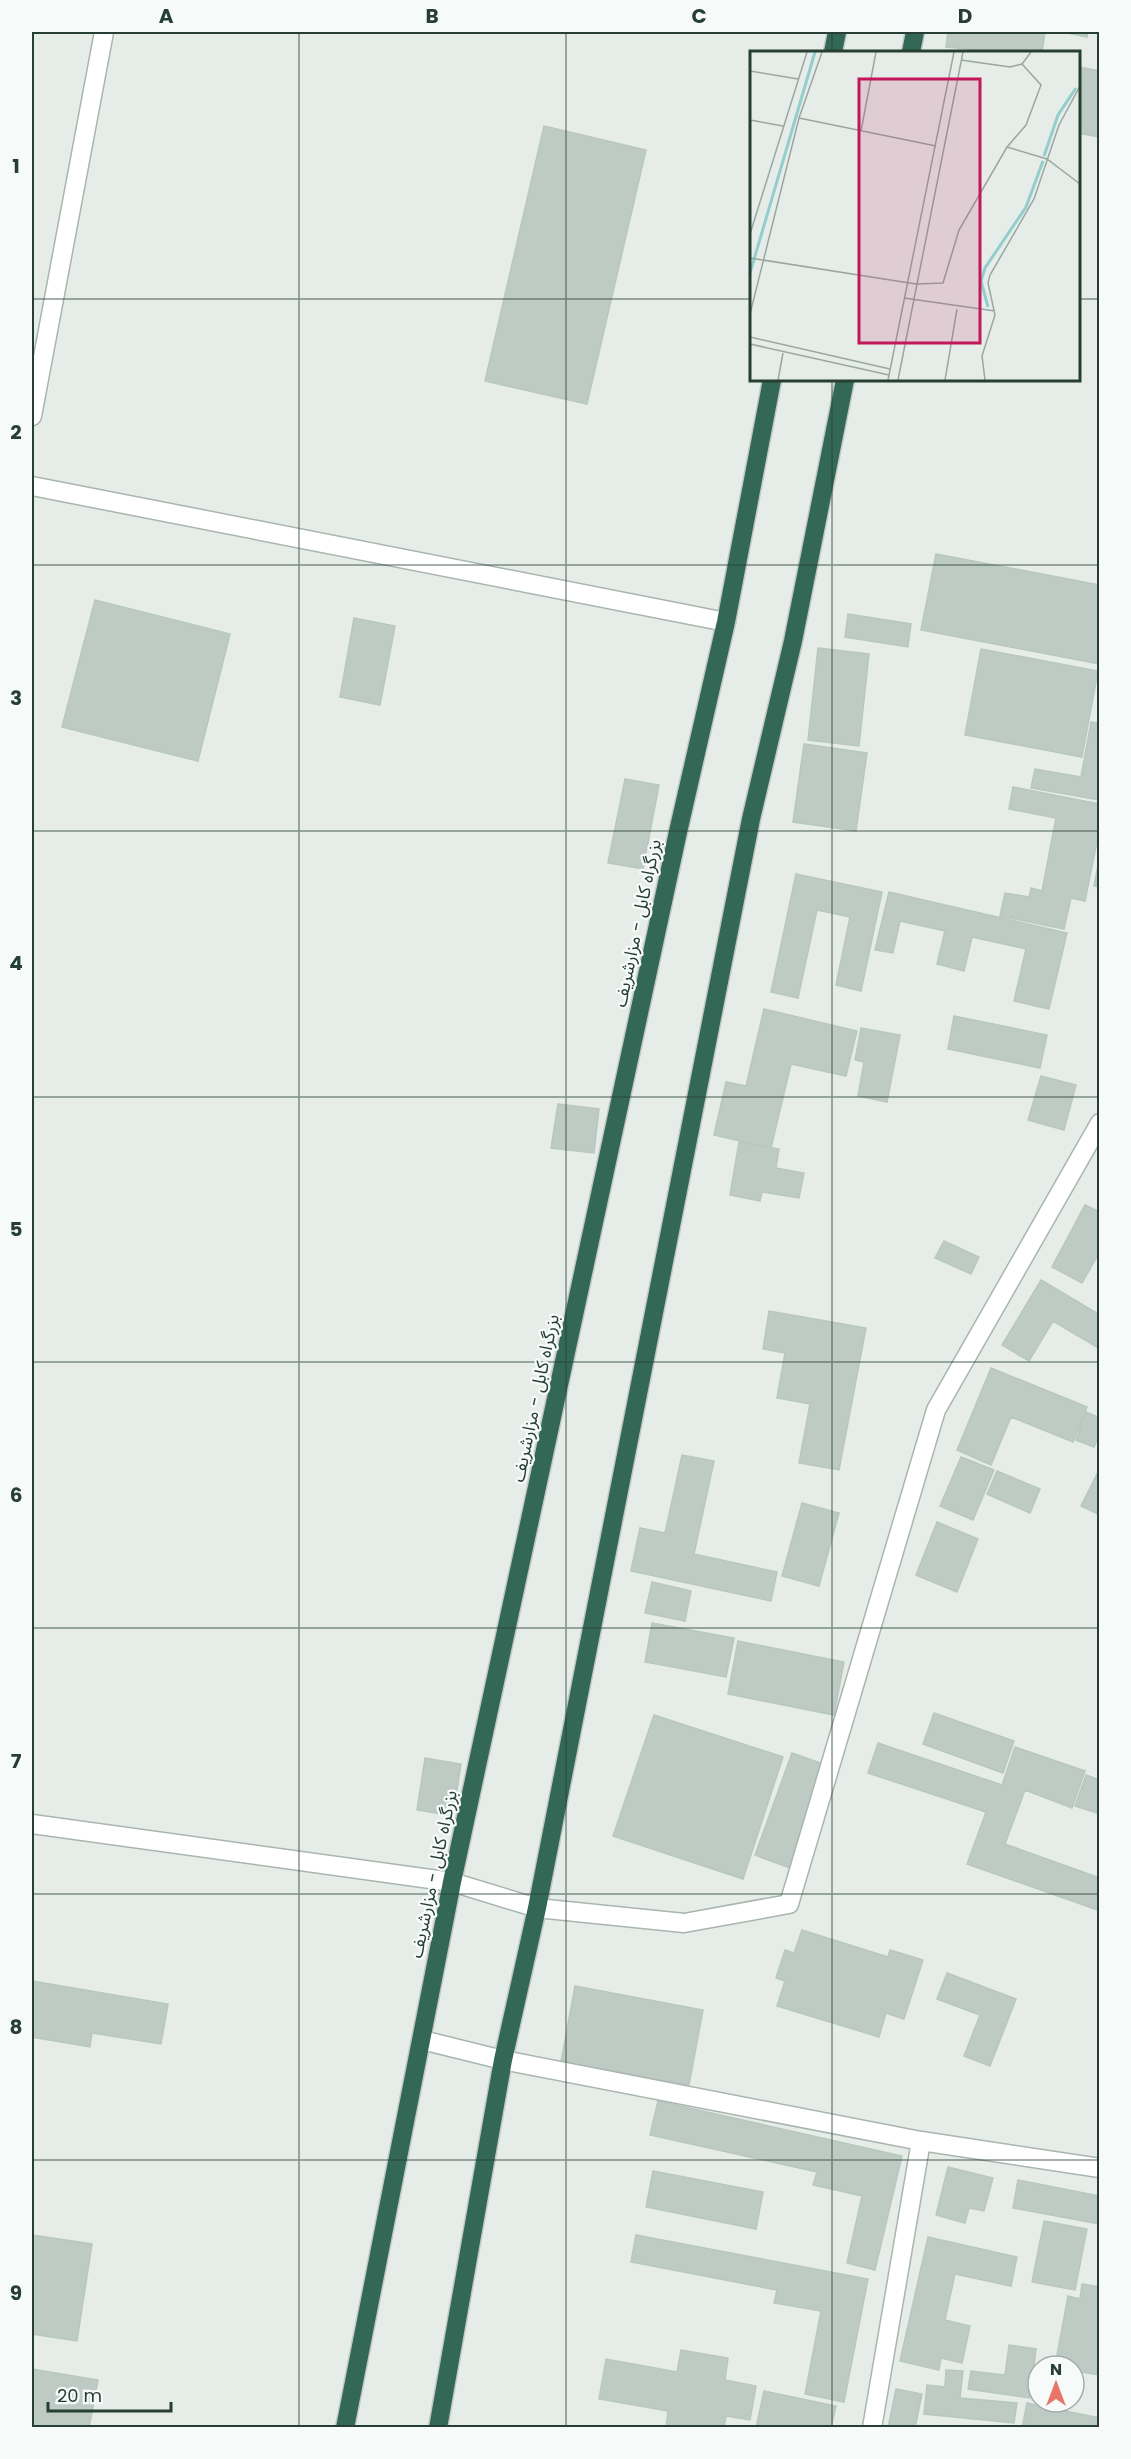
<svg xmlns="http://www.w3.org/2000/svg" width="1131" height="2459" viewBox="0 0 1131 2459" font-family="Poppins,'Noto Sans Arabic',sans-serif">
	<rect width="100%" height="100%" fill="#e6ede9"/>
	<path fill="#becbc4" stroke="#b8c7bf" stroke-width="1.5" d="M 948,32 L 1045,32 L 1042,52 L 1002,52 L 946,47 Z
		M 1063,32 L 1088,32 L 1087,37 Z
		M 1078,67 L 1100,71 L 1100,137 L 1078,133 Z
		M 544,126 L 646,150 L 587,404 L 485,381 Z
		M 936,554 L 1100,585 L 1100,664 L 921,630 Z
		M 95,600 L 230,634 L 198,761 L 62,727 Z
		M 848,614 L 911,624 L 908,647 L 845,637 Z
		M 354,618 L 395,626 L 380,705 L 340,697 Z
		M 818,648 L 869,654 L 859,746 L 808,740 Z
		M 981,649 L 1098,671 L 1082,757 L 965,735 Z
		M 1091,722 L 1100,723 L 1100,800 L 1031,788 L 1035,769 L 1081,777 Z
		M 804,744 L 867,753 L 856,831 L 793,822 Z
		M 625,779 L 659,785 L 643,869 L 608,863 Z
		M 1013,787 L 1100,804 L 1100,827 L 1085,901 L 1071,898 L 1064,929 L 1000,916 L 1005,893 L 1029,897 L 1031,888 L 1042,891 L 1056,818 L 1009,809 Z
		M 1100,856 L 1100,887 L 1094,886 Z
		M 796,874 L 882,892 L 861,991 L 836,985 L 850,917 L 817,910 L 798,998 L 771,992 Z
		M 889,892 L 1067,933 L 1049,1009 L 1014,1001 L 1026,949 L 972,937 L 964,971 L 937,964 L 945,931 L 900,921 L 893,953 L 875,950 Z
		M 764,1009 L 857,1031 L 846,1076 L 791,1064 L 771,1148 L 714,1135 L 726,1082 L 746,1086 Z
		M 954,1016 L 1047,1035 L 1040,1068 L 948,1049 Z
		M 861,1028 L 900,1035 L 887,1102 L 858,1096 L 864,1062 L 855,1060 Z
		M 1041,1076 L 1076,1085 L 1064,1130 L 1028,1120 Z
		M 558,1104 L 599,1109 L 594,1153 L 551,1148 Z
		M 739,1142 L 779,1149 L 776,1168 L 804,1173 L 799,1198 L 762,1192 L 760,1201 L 730,1195 Z
		M 1085,1205 L 1100,1212 L 1100,1256 L 1098,1255 L 1082,1283 L 1052,1267 Z
		M 944,1241 L 979,1257 L 971,1274 L 935,1258 Z
		M 1041,1280 L 1100,1315 L 1100,1349 L 1053,1321 L 1029,1361 L 1002,1345 Z
		M 769,1311 L 866,1328 L 839,1470 L 799,1463 L 810,1404 L 777,1398 L 785,1353 L 763,1349 Z
		M 991,1368 L 1087,1407 L 1073,1442 L 1011,1417 L 991,1465 L 957,1450 Z
		M 1086,1412 L 1100,1418 L 1100,1433 L 1094,1447 L 1076,1440 Z
		M 682,1455 L 714,1461 L 694,1554 L 777,1572 L 771,1601 L 631,1571 L 640,1528 L 665,1533 Z
		M 961,1457 L 994,1470 L 973,1520 L 940,1506 Z
		M 1100,1468 L 1100,1515 L 1081,1506 Z
		M 997,1471 L 1040,1489 L 1030,1513 L 987,1494 Z
		M 802,1503 L 839,1513 L 819,1586 L 782,1576 Z
		M 937,1522 L 978,1539 L 957,1592 L 916,1575 Z
		M 652,1582 L 691,1591 L 685,1621 L 645,1613 Z
		M 652,1623 L 734,1638 L 726,1677 L 645,1662 Z
		M 738,1641 L 844,1662 L 834,1715 L 728,1694 Z
		M 934,1713 L 1014,1741 L 1003,1773 L 923,1744 Z
		M 654,1715 L 783,1757 L 743,1879 L 613,1836 Z
		M 878,1743 L 1002,1785 L 1015,1747 L 1085,1771 L 1072,1808 L 1025,1790 L 1005,1844 L 1100,1878 L 1100,1911 L 967,1864 L 986,1812 L 868,1773 Z
		M 792,1753 L 826,1765 L 790,1868 L 755,1855 Z
		M 425,1758 L 461,1764 L 453,1816 L 417,1810 Z
		M 1086,1775 L 1100,1780 L 1100,1814 L 1075,1806 Z
		M 802,1930 L 888,1957 L 890,1950 L 923,1960 L 904,2019 L 886,2013 L 879,2037 L 777,2006 L 785,1981 L 776,1978 L 785,1950 L 794,1953 Z
		M 947,1973 L 1016,1999 L 990,2066 L 964,2056 L 980,2015 L 937,1999 Z
		M 32,1981 L 168,2004 L 161,2044 L 92,2033 L 90,2047 L 32,2037 Z
		M 575,1986 L 703,2010 L 689,2085 L 561,2062 Z
		M 658,2101 L 902,2156 L 875,2270 L 847,2263 L 862,2196 L 813,2185 L 817,2172 L 650,2135 Z
		M 948,2167 L 993,2178 L 984,2211 L 969,2208 L 965,2223 L 936,2215 Z
		M 653,2171 L 763,2192 L 756,2229 L 646,2207 Z
		M 1018,2180 L 1100,2196 L 1100,2224 L 1013,2208 Z
		M 1044,2221 L 1087,2229 L 1075,2290 L 1032,2282 Z
		M 32,2235 L 92,2244 L 77,2341 L 32,2334 Z
		M 636,2235 L 868,2279 L 844,2402 L 805,2394 L 821,2311 L 774,2303 L 777,2290 L 631,2262 Z
		M 928,2237 L 1017,2257 L 1011,2286 L 955,2274 L 945,2320 L 970,2326 L 962,2363 L 941,2358 L 939,2370 L 900,2361 Z
		M 1082,2284 L 1100,2287 L 1100,2375 L 1074,2371 L 1074,2366 L 1055,2366 L 1068,2296 L 1080,2299 Z
		M 1009,2345 L 1036,2349 L 1030,2398 L 968,2389 L 971,2371 L 1005,2375 Z
		M 681,2350 L 728,2358 L 725,2380 L 756,2386 L 750,2420 L 726,2416 L 724,2428 L 666,2428 L 668,2411 L 599,2399 L 606,2359 L 677,2372 Z
		M 32,2369 L 98,2380 L 89,2428 L 32,2428 Z
		M 946,2370 L 963,2371 L 960,2398 L 1017,2403 L 1014,2423 L 924,2414 L 927,2385 L 945,2387 Z
		M 896,2389 L 922,2394 L 915,2428 L 888,2428 Z
		M 764,2391 L 836,2406 L 831,2428 L 756,2428 Z
		M 1027,2403 L 1100,2418 L 1100,2428 L 1022,2428 Z"/>
	<g fill="none" stroke-linecap="round" stroke-linejoin="round">
		<defs>
			<path id="street" d="M 32,416 L 104,32
				M 32,486 L 726,622
				M 32,1824 L 452,1882 L 537,1908 L 684,1923 L 789,1904 L 936,1410 L 1100,1123
				M 422,2040 L 503,2060 L 921,2141 L 1100,2168
				M 872,2428 L 921,2141"/>
			<path id="highway" d="M 833,52 L 837,32
				M 911,52 L 915,32
				M 345,2428 L 452,1882 L 678,832 L 726,622 L 772,380
				M 438,2428 L 503,2060 L 537,1908 L 751,819 L 793,641 L 845,380"/>
		</defs>
		<use href="#street" stroke="#a9b5af" stroke-width="21"/>
		<use href="#highway" stroke="#c2c9c6" stroke-width="21"/>
		<use href="#street" stroke="#fff" stroke-width="18"/>
		<use href="#highway" stroke="#346856" stroke-width="18"/>
	</g>
	<path fill="none" stroke="#263e34" stroke-width="1.5" stroke-opacity="0.55" d="M 299,32 L 299,2428M 566,32 L 566,2428M 832,32 L 832,52M 32,299 L 752,299M 1078,299 L 1100,299M 832,380 L 832,2428M 32,565 L 1100,565M 32,831 L 1100,831M 32,1097 L 1100,1097M 32,1362 L 1100,1362M 32,1628 L 1100,1628M 32,1894 L 1100,1894M 32,2160 L 1100,2160"/>
	<g text-anchor="middle" dominant-baseline="central" stroke-width="4.5" stroke-linejoin="round" paint-order="stroke">
		<g font-size="18" fill="#263e34" stroke="#f6faf8">
			<text transform="translate(637 923) rotate(-78)">بزرگراه کابل - مزارشریف</text>
			<text transform="translate(535 1398) rotate(-78)">بزرگراه کابل - مزارشریف</text>
			<text transform="translate(433 1874) rotate(-78)">بزرگراه کابل - مزارشریف</text>
		</g>
	</g>
	<g transform="translate(750 51)">
		<rect width="330" height="330" fill="#e6ede9"/>
		<path fill="none" stroke="#93cdcd" stroke-width="3" d="M 294,105 L 308,64 L 326,37M 0,222 L 65,1M 238,256 L 231,230 L 235,217 L 276,156 L 293,110"/>
		<path fill="none" stroke="#99a7a1" stroke-width="1.5" d="M 211,9 L 260,16 L 272,13 L 281,1M 0,20 L 48,28M 49,67 L 186,95M 0,69 L 33,75M 111,80 L 126,1M 257,96 L 276,74 L 291,34 L 272,13M 0,183 L 57,1M 0,207 L 166,233 L 193,232 L 209,179 L 257,96 L 297,108 L 330,133M 154,247 L 245,260M 0,263 L 49,67 L 72,1M 0,286 L 140,318M 0,293 L 139,324M 28,329 L 33,302M 138,329 L 204,1M 148,329 L 213,1M 195,329 L 207,258M 235,329 L 232,305 L 245,264 L 238,232 L 240,224 L 284,148 L 309,74 L 330,35"/>
		<path fill="#c2185b" fill-opacity="0.15" stroke="#c2185b" stroke-width="3" d="M 109,28 L 230,28 L 230,292 L 109,292 Z"/>
		<rect width="330" height="330" fill="none" stroke="#263e34" stroke-width="3"/>
	</g>
	<rect width="1131" height="2459" fill="none" stroke="#f6faf8" stroke-width="66"/>
	<g transform="translate(1056 2384)"><circle r="28" fill="#f6faf8" stroke="#a3afaa" stroke-width="1.5"/>
	<path d="M0-4.5L10 22L0 15L-10 22Z" fill="#e7776a"/>
	<text y="-9" font-size="16" font-weight="bold" text-anchor="middle" fill="#263e34">N</text>
	</g>
	<path d="M48 2402v9h123v-9" fill="none" stroke="#263e34" stroke-width="3"/>
	<text x="57" y="2402" font-size="18" fill="#263e34" stroke="#f6faf8" stroke-width="4.5" paint-order="stroke">20 m</text>
	<rect x="33" y="33" width="1065" height="2393" fill="none" stroke="#263e34" stroke-width="2"/>
	<g font-size="20" text-anchor="middle" font-weight="bold" fill="#263e34">
		<text x="166" y="23">A</text>
		<text x="432" y="23">B</text>
		<text x="699" y="23">C</text>
		<text x="965" y="23">D</text>
		<text x="16" y="173">1</text>
		<text x="16" y="439">2</text>
		<text x="16" y="705">3</text>
		<text x="16" y="970">4</text>
		<text x="16" y="1236">5</text>
		<text x="16" y="1502">6</text>
		<text x="16" y="1768">7</text>
		<text x="16" y="2034">8</text>
		<text x="16" y="2300">9</text>
	</g>
</svg>
